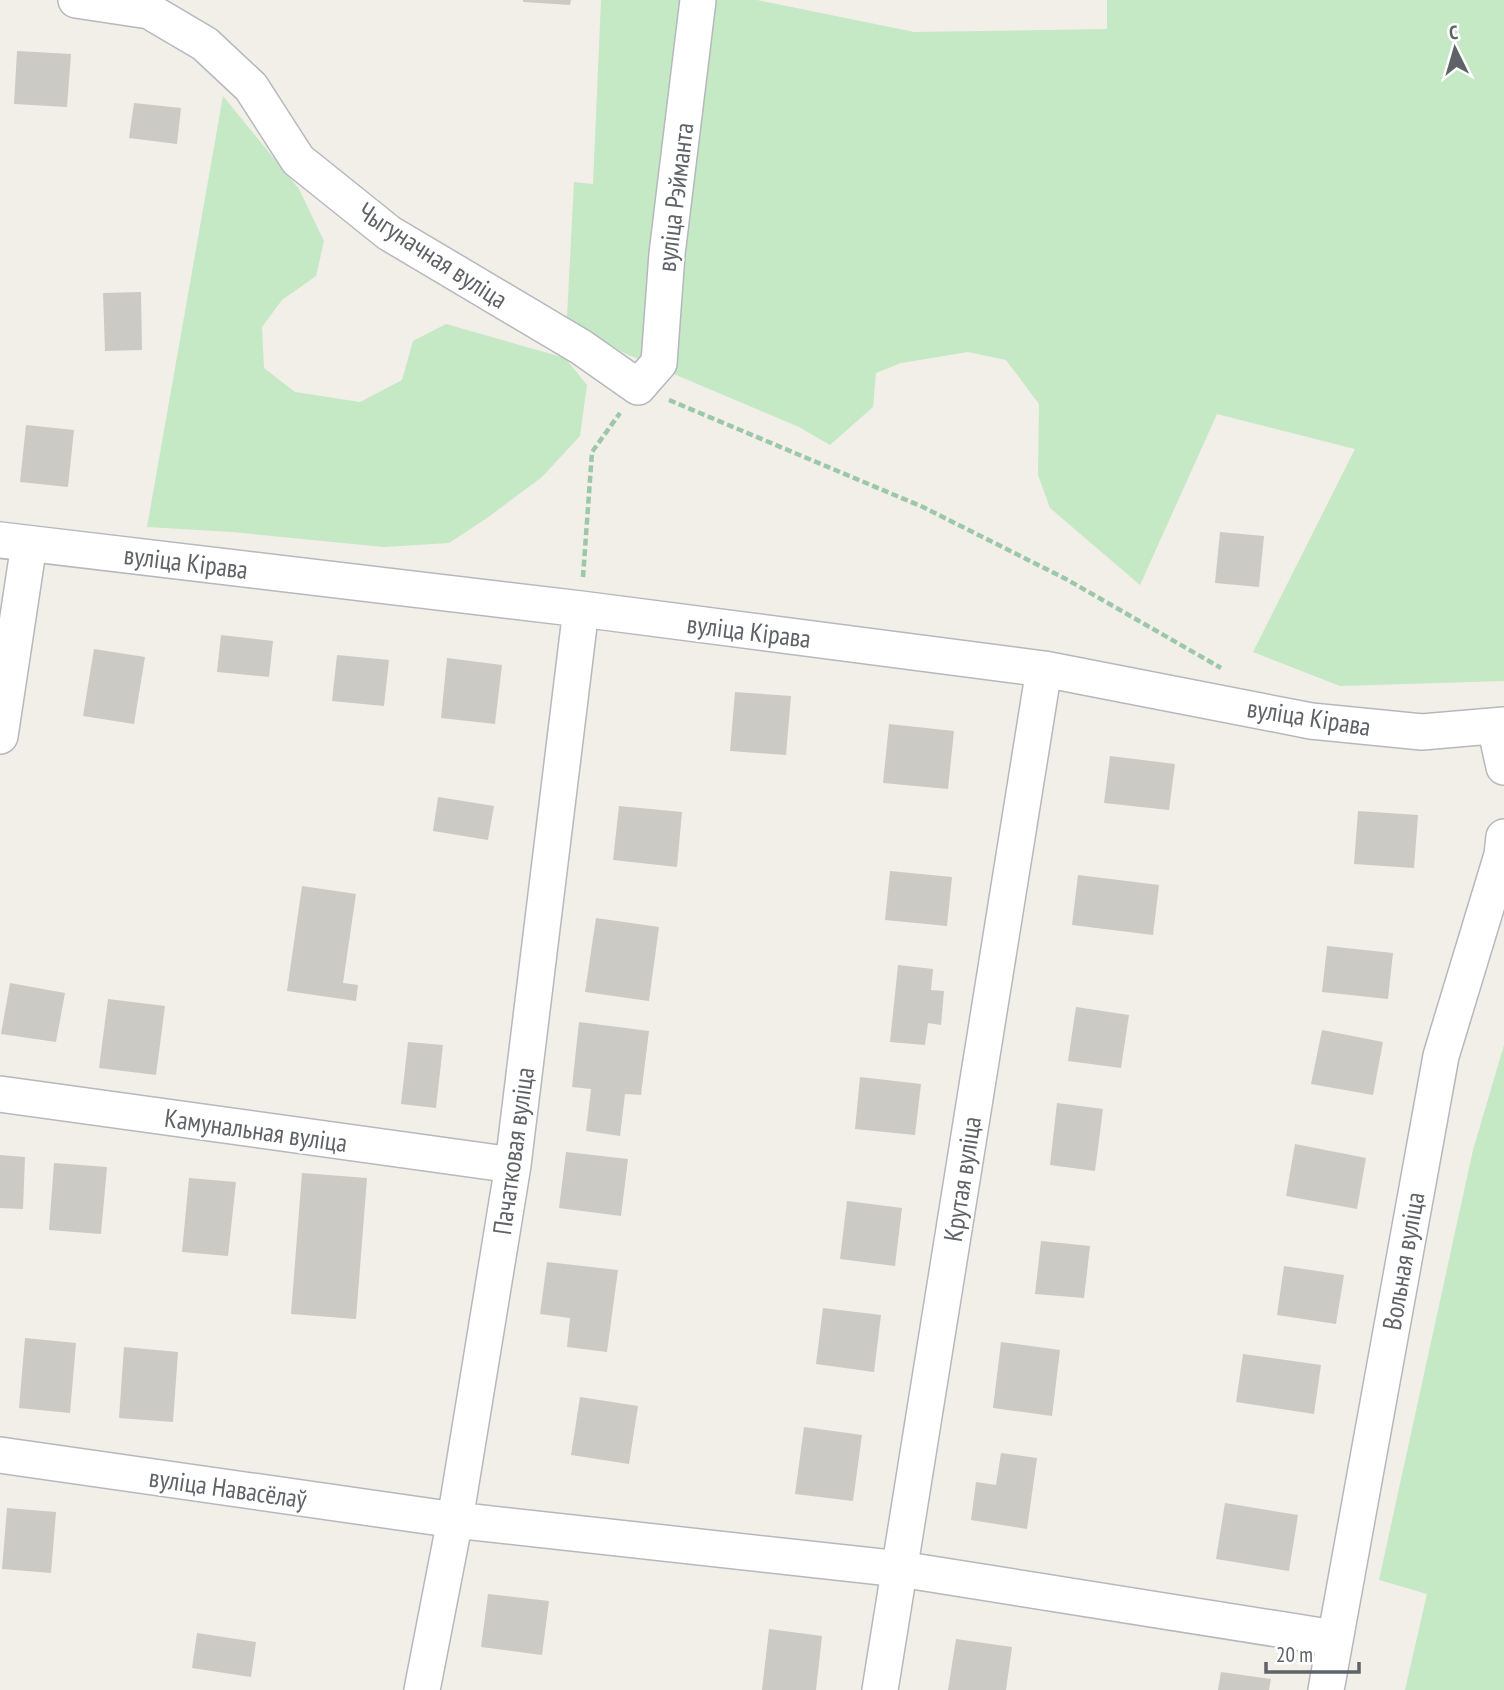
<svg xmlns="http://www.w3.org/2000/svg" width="1504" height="1690" viewBox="0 0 1504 1690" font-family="'PT Sans Narrow',sans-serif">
	<rect width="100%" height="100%" fill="#f1efe8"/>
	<path fill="#c5e8c5" d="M 601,0 L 757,0 L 914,32 L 1107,29 L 1107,0 L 1504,0 L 1504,681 L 1340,686 L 1253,652 L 1355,449 L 1217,414 L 1140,585 L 1050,508 L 1038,475 L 1039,404 L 1006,360 L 968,352 L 901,363 L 876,373 L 873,407 L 830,445 L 799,427 L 622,352 L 567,317 L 574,182 L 593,184 Z
		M 223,96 L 299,189 L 324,241 L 316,276 L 282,300 L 262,327 L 264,368 L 295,392 L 360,402 L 402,380 L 413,341 L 446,324 L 565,358 L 587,385 L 580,436 L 542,477 L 487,518 L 449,543 L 384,547 L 232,532 L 147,527 Z
		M 1504,1045 L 1504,1690 L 1405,1690 L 1427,1594 L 1379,1580 L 1473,1150 Z"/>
	<path fill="#cccac5" d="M 523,0 L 571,0 L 570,5 L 523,2 Z
		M 17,51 L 71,54 L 67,107 L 14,104 Z
		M 134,103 L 181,108 L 177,144 L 129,138 Z
		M 141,292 L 142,350 L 105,351 L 103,293 Z
		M 26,425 L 74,430 L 68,487 L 20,482 Z
		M 1220,532 L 1264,536 L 1259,587 L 1215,583 Z
		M 221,635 L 273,641 L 269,677 L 217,672 Z
		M 94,649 L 145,657 L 134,724 L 83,716 Z
		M 337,655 L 389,660 L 384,706 L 332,701 Z
		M 447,658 L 502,665 L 495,724 L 441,718 Z
		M 735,692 L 791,696 L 786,755 L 730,751 Z
		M 889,724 L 954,731 L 948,789 L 883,783 Z
		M 1110,756 L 1175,764 L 1169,810 L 1104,803 Z
		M 438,797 L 494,806 L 488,840 L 433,831 Z
		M 619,806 L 682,812 L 677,867 L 613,860 Z
		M 1358,811 L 1418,815 L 1414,868 L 1354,864 Z
		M 890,871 L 952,877 L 947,926 L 885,920 Z
		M 1078,875 L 1159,885 L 1153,935 L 1072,925 Z
		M 302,886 L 356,894 L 343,983 L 358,985 L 356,1001 L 287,991 Z
		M 596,918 L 659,927 L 649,1001 L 585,992 Z
		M 1327,946 L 1393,953 L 1388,999 L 1322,992 Z
		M 898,965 L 933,969 L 931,990 L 944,991 L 941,1025 L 928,1023 L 925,1045 L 890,1042 Z
		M 10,983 L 65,993 L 56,1042 L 1,1034 Z
		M 108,999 L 165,1006 L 156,1075 L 99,1068 Z
		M 1076,1007 L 1129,1015 L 1121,1068 L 1068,1061 Z
		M 579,1022 L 649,1031 L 641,1095 L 625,1094 L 620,1136 L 586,1131 L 591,1089 L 572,1087 Z
		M 1322,1030 L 1383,1042 L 1373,1095 L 1311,1084 Z
		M 408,1042 L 443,1045 L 436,1108 L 401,1104 Z
		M 860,1077 L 921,1084 L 915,1135 L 855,1129 Z
		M 1057,1103 L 1103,1109 L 1095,1171 L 1050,1165 Z
		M 1295,1144 L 1366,1158 L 1357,1209 L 1286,1196 Z
		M 566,1152 L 628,1159 L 621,1216 L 559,1208 Z
		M 0,1155 L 25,1157 L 23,1209 L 0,1208 Z
		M 54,1163 L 107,1167 L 101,1234 L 49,1230 Z
		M 302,1173 L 367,1178 L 356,1319 L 291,1314 Z
		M 189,1178 L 236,1182 L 228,1256 L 182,1252 Z
		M 847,1201 L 902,1208 L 895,1266 L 840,1259 Z
		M 1041,1241 L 1090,1246 L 1084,1298 L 1035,1294 Z
		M 547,1262 L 618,1270 L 607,1352 L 567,1347 L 570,1318 L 540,1314 Z
		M 1284,1266 L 1344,1275 L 1336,1324 L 1277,1315 Z
		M 823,1308 L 881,1315 L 874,1372 L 816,1364 Z
		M 25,1338 L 76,1343 L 70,1413 L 19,1408 Z
		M 1001,1342 L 1060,1350 L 1052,1416 L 993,1408 Z
		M 124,1347 L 178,1352 L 173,1422 L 119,1418 Z
		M 1243,1354 L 1321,1365 L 1314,1414 L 1236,1402 Z
		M 580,1397 L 638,1406 L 629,1464 L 571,1455 Z
		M 804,1427 L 862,1435 L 853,1501 L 795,1494 Z
		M 1001,1453 L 1037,1458 L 1027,1529 L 971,1520 L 976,1482 L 996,1485 Z
		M 1225,1503 L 1298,1515 L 1289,1571 L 1216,1559 Z
		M 7,1508 L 56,1512 L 51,1573 L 2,1569 Z
		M 488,1594 L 549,1601 L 542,1655 L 481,1647 Z
		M 769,1629 L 822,1636 L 816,1690 L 762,1690 Z
		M 197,1633 L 256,1642 L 251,1677 L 192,1668 Z
		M 956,1639 L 1012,1647 L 1006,1690 L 948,1690 Z
		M 1221,1672 L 1271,1679 L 1269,1690 L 1218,1690 Z"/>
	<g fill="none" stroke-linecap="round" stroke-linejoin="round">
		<defs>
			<path id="minor" d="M 76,0 L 149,11 L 205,44 L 251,87 L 298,160 L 389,233 L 581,347 L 638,387 L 659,363 L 667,254 L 698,0
				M 0,540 L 581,609 L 1044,669 L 1311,721 L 1422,732 L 1504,725
				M 1495,726 L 1504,767
				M 0,736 L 29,544
				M 0,1094 L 513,1165
				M 0,1455 L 455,1520 L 900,1569 L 1334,1638
				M 422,1690 L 455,1520 L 513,1165 L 581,609
				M 880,1690 L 1044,669
				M 1326,1690 L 1441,1056 L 1502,855 L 1504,837"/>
		</defs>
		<use href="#minor" stroke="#b5b8bc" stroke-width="38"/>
		<path stroke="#9cc7a9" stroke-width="4.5" stroke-dasharray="7 3.5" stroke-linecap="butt" d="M 669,400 L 923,507 L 1066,579 L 1221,668
			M 583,577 L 592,452 L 620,413"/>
		<use href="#minor" stroke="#fff" stroke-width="35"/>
	</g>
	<g text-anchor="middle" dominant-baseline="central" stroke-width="5" stroke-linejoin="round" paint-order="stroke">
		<g font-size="26" fill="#5f6368" stroke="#fff">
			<text transform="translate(675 197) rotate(-83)">вуліца Рэйманта</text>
			<text transform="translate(433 255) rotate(33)">Чыгуначная вуліца</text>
			<text transform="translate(186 562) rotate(7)">вуліца Кірава</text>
			<text transform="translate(749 631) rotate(7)">вуліца Кірава</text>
			<text transform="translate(1309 717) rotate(9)">вуліца Кірава</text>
			<text transform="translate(256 1130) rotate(8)">Камунальная вуліца</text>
			<text transform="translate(513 1151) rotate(-82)">Пачатковая вуліца</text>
			<text transform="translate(962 1179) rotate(-81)">Крутая вуліца</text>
			<text transform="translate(1403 1261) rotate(-80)">Вольная вуліца</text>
			<text transform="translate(228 1488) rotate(8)">вуліца Навасёлаў</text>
		</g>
	</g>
	<g transform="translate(1455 49) rotate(355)" stroke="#ffffff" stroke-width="5" paint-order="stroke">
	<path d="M0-5L12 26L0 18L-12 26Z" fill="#5f6368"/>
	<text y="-10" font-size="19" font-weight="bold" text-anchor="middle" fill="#5f6368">С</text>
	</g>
	<path d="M1266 1662v10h93v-10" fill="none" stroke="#5f6368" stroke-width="3.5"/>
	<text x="1276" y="1662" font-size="21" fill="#5f6368" stroke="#ffffff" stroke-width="5" paint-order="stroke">20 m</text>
</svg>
